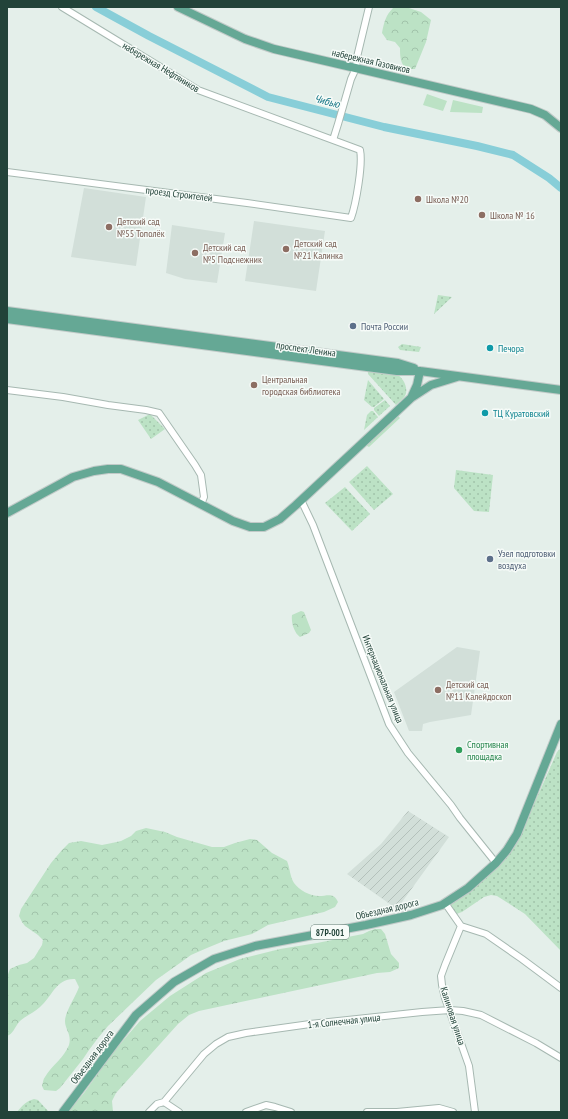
<svg xmlns="http://www.w3.org/2000/svg" width="568" height="1119" viewBox="0 0 568 1119" font-family="'PT Sans Narrow',sans-serif">
	<defs>
		<pattern id="industrial-furrows" width="10" height="10" patternUnits="userSpaceOnUse"><rect width="10" height="10" fill="#d2dfd9"/><path d="M-1 1l2-2M0 10L10 0M9 11l2-2" fill="none" stroke="#b4c1bb"/></pattern>
		<pattern id="green-dots" width="8" height="8" patternUnits="userSpaceOnUse"><rect width="8" height="8" fill="#bce2c5"/><path d="M2 2h.1M6 6h.1" fill="none" stroke="#a1c3aa" stroke-width="1.8" stroke-linecap="round"/></pattern>
		<pattern id="forest-crowns" width="20" height="18" patternUnits="userSpaceOnUse"><rect width="20" height="18" fill="#bce2c5"/><path d="M2 6a3 3 0 1 1 6 0M12 15a3 3 0 1 1 6 0" fill="none" stroke="#a1c3aa"/></pattern>
	</defs>
	<rect width="100%" height="100%" fill="#e4efea"/>
	<path fill="#d2dfd9" d="M 84,188 L 146,197 L 136,266 L 71,257 Z
		M 254,221 L 325,231 L 316,291 L 245,281 Z
		M 172,225 L 225,233 L 217,283 L 185,279 L 166,273 Z
		M 457,647 L 480,651 L 471,715 L 430,722 L 423,724 L 422,731 L 409,731 L 394,692 Z"/>
	<path fill="url(#industrial-furrows)" d="M 408,811 L 449,837 L 397,909 L 347,874 L 381,844 Z"/>
	<path fill="url(#green-dots)" d="M 438,295 L 452,297 L 434,314 Z
		M 402,344 L 421,347 L 419,352 L 400,350 L 398,347 Z
		M 368,371 L 396,374 C 403,377 409,388 405,396 C 403,399 399,402 396,405 L 368,374 Z
		M 368,380 L 384,399 L 374,407 L 372,407 L 364,400 Z
		M 385,400 L 390,406 L 379,416 L 374,410 L 374,408 Z
		M 371,411 L 373,411 L 378,417 L 364,430 L 367,415 Z
		M 150,414 L 165,429 L 151,439 L 138,420 Z
		M 397,415 L 400,418 L 369,447 L 367,446 L 366,445 Z
		M 367,466 L 393,494 L 374,510 L 349,482 Z
		M 456,470 L 493,475 L 489,512 L 474,511 L 454,488 Z
		M 345,487 L 370,514 L 352,531 L 325,503 Z
		M 561,748 L 561,951 L 525,914 L 497,896 L 491,895 L 484,897 L 462,912 L 456,914 L 450,906 L 451,903 L 485,879 L 501,863 L 520,831 L 539,793 L 557,752 Z
		M 34,1099 L 38,1100 L 49,1112 L 17,1112 C 22,1106 26,1101 34,1099 Z"/>
	<path fill="url(#forest-crowns)" d="M 406,7 L 421,12 L 431,20 L 426,42 L 415,69 C 412,69 407,69 405,67 C 400,63 400,54 400,48 L 395,42 L 387,40 L 382,33 C 384,22 386,15 393,8 Z
		M 301,611 L 304,612 L 311,630 L 309,633 L 300,637 C 294,633 291,622 292,615 Z
		M 146,828 L 165,832 L 177,837 L 212,847 L 224,847 L 235,843 L 250,839 L 257,840 L 272,853 L 287,861 C 290,868 290,877 294,883 C 299,890 310,896 319,896 C 327,896 334,892 338,902 L 335,907 L 324,912 L 268,925 L 252,934 L 224,941 L 207,948 L 191,955 L 180,963 L 156,980 L 108,1026 L 98,1038 L 89,1050 L 83,1059 L 60,1088 L 56,1091 L 44,1090 L 42,1086 C 43,1083 43,1079 45,1077 C 52,1065 64,1058 69,1045 C 72,1034 65,1030 65,1021 C 65,1012 76,996 79,987 L 75,979 C 56,978 52,997 40,1007 C 34,1013 25,1016 19,1022 C 15,1027 13,1034 7,1036 L 7,977 L 10,969 L 19,965 L 27,963 L 34,958 L 42,945 L 43,940 L 38,935 L 25,926 L 22,922 L 19,916 L 21,909 L 51,863 L 62,850 L 69,843 L 81,841 L 102,845 L 112,843 L 121,841 L 131,836 L 136,831 Z
		M 375,929 L 381,929 L 385,934 L 391,954 L 399,963 L 399,968 L 390,972 L 377,973 L 199,1011 L 189,1015 L 178,1024 L 116,1093 L 112,1101 L 113,1112 L 68,1112 L 84,1093 L 114,1051 L 140,1021 L 170,996 L 206,973 L 240,959 L 280,949 L 317,943 L 363,934 L 369,931 Z"/>
	<path fill="#bce2c5" d="M 427,94 L 447,101 L 443,111 L 423,105 Z
		M 453,100 L 483,107 L 482,113 L 450,112 Z"/>
	<g fill="none" stroke-linecap="round" stroke-linejoin="round">
		<path stroke="#88ced8" stroke-width="8" d="M 96,7 L 149,36 L 268,97 L 384,127 L 477,146 L 513,155 L 549,178 L 561,188"/>
		<defs>
			<path id="minor" d="M 333,140 L 338,124 L 351,79 L 356,68 L 357,57 L 369,7
				M 7,172 L 247,203 L 351,218 C 356,204 363,164 360,150 L 198,90 L 62,7
				M 7,390 L 63,397 L 108,405 L 146,410 L 159,413 L 195,465 L 201,475 L 204,497 L 201,504
				M 301,500 L 313,525 L 389,724 L 408,753 L 451,805 L 460,818 L 496,863
				M 445,903 L 461,926 L 445,965 L 441,976 L 442,985 L 445,998 L 469,1066 L 475,1112
				M 461,926 L 486,934 L 522,959 L 561,988
				M 164,1102 L 179,1112
				M 149,1112 L 157,1104 L 164,1102 L 204,1054 L 216,1044 L 228,1037 L 246,1033 L 310,1024 L 422,1012 L 450,1010 L 463,1011 L 481,1015 L 536,1043 L 561,1058
				M 246,1112 L 266,1105 L 275,1107 L 291,1112
				M 367,1112 L 397,1112 L 439,1108 L 453,1112"/>
			<path id="major" d="M 178,7 L 245,39 L 274,49 L 514,105 L 531,109 L 545,115 L 561,128
				M 7,311 L 398,363 L 414,368
				M 7,319 L 397,371 L 420,371 L 561,390
				M 412,396 L 417,385 L 420,371
				M 7,513 L 73,477 L 94,471 L 108,469 L 121,469 L 158,482 L 233,521 L 250,527 L 264,527 L 280,519 L 296,505 L 411,398 L 431,385 L 457,377
				M 63,1112 L 136,1015 L 174,982 L 214,959 L 255,946 L 366,925 L 411,915 L 442,905 L 468,888 L 496,863 L 507,850 L 517,834 L 561,724"/>
		</defs>
		<use href="#minor" stroke="#a6b8b1" stroke-width="8"/>
		<use href="#major" stroke="#c1cac8" stroke-width="10"/>
		<use href="#minor" stroke="#fff" stroke-width="6"/>
		<use href="#major" stroke="#65a895" stroke-width="8"/>
	</g>
	<g fill="#8d6e63" stroke="#f6fbf8" stroke-width="1.5">
		<circle cx="418" cy="199" r="4"/>
		<circle cx="482" cy="215" r="4"/>
		<circle cx="109" cy="227" r="4"/>
		<circle cx="286" cy="249" r="4"/>
		<circle cx="195" cy="253" r="4"/>
		<circle cx="254" cy="385" r="4"/>
		<circle cx="438" cy="690" r="4"/>
	</g>
	<g fill="#5c6f8a" stroke="#f6fbf8" stroke-width="1.5">
		<circle cx="353" cy="326" r="4"/>
		<circle cx="490" cy="559" r="4"/>
	</g>
	<g fill="#0f9aa8" stroke="#f6fbf8" stroke-width="1.5">
		<circle cx="490" cy="348" r="4"/>
		<circle cx="485" cy="413" r="4"/>
	</g>
	<circle fill="#2e9e5b" stroke="#f6fbf8" stroke-width="1.5" cx="459" cy="750" r="4"/>
	<g text-anchor="middle" dominant-baseline="central" stroke-width="3" stroke-linejoin="round" paint-order="stroke">
		<rect fill="#f6fbf8" stroke="#627a72" stroke-width="1" x="311" y="925" width="38" height="14" rx="3"/>
		<g font-size="9" font-weight="bold" fill="#224339">
			<text x="330" y="932">87Р-001</text>
		</g>
		<g font-size="10" fill="#224339" stroke="#f6fbf8">
			<text transform="translate(371 61) rotate(13)">набережная Газовиков</text>
			<text transform="translate(161 67) rotate(31)">набережная Нефтяников</text>
			<text transform="translate(179 194) rotate(7)">проезд Строителей</text>
			<text transform="translate(306 349) rotate(8)">проспект Ленина</text>
			<text transform="translate(383 679) rotate(68)">Интернациональная улица</text>
			<text transform="translate(387 909) rotate(-13)">Объездная дорога</text>
			<text transform="translate(453 1016) rotate(72)">Калиновая улица</text>
			<text transform="translate(344 1021) rotate(-6)">1-я Солнечная улица</text>
			<text transform="translate(92 1057) rotate(-53)">Объездная дорога</text>
		</g>
		<g font-size="10" fill="#785e54" stroke="#f6fbf8" text-anchor="start">
			<text x="426" y="199">Школа №20</text>
			<text x="490" y="215">Школа № 16</text>
			<text x="117" y="221">Детский сад<tspan x="117" dy="12">№55 Тополёк</tspan></text>
			<text x="294" y="243">Детский сад<tspan x="294" dy="12">№21 Калинка</tspan></text>
			<text x="203" y="247">Детский сад<tspan x="203" dy="12">№5 Подснежник</tspan></text>
			<text x="262" y="379">Центральная<tspan x="262" dy="12">городская библиотека</tspan></text>
			<text x="446" y="684">Детский сад<tspan x="446" dy="12">№11 Калейдоскоп</tspan></text>
		</g>
		<g font-size="10" fill="#4e5e75" stroke="#f6fbf8" text-anchor="start">
			<text x="361" y="326">Почта России</text>
			<text x="498" y="553">Узел подготовки<tspan x="498" dy="12">воздуха</tspan></text>
		</g>
		<g font-size="10" fill="#0d838f" stroke="#f6fbf8" text-anchor="start">
			<text x="498" y="348">Печора</text>
			<text x="493" y="413">ТЦ Куратовский</text>
		</g>
		<g font-size="10" fill="#27864d" stroke="#f6fbf8" text-anchor="start">
			<text x="467" y="744">Спортивная<tspan x="467" dy="12">площадка</tspan></text>
		</g>
		<g font-size="11" font-style="italic" fill="#157585" stroke="#f6fbf8">
			<text transform="translate(327 101) rotate(14)">Чибью</text>
		</g>
	</g>
	<rect width="568" height="1119" fill="none" stroke="#224339" stroke-width="16"/>
</svg>
